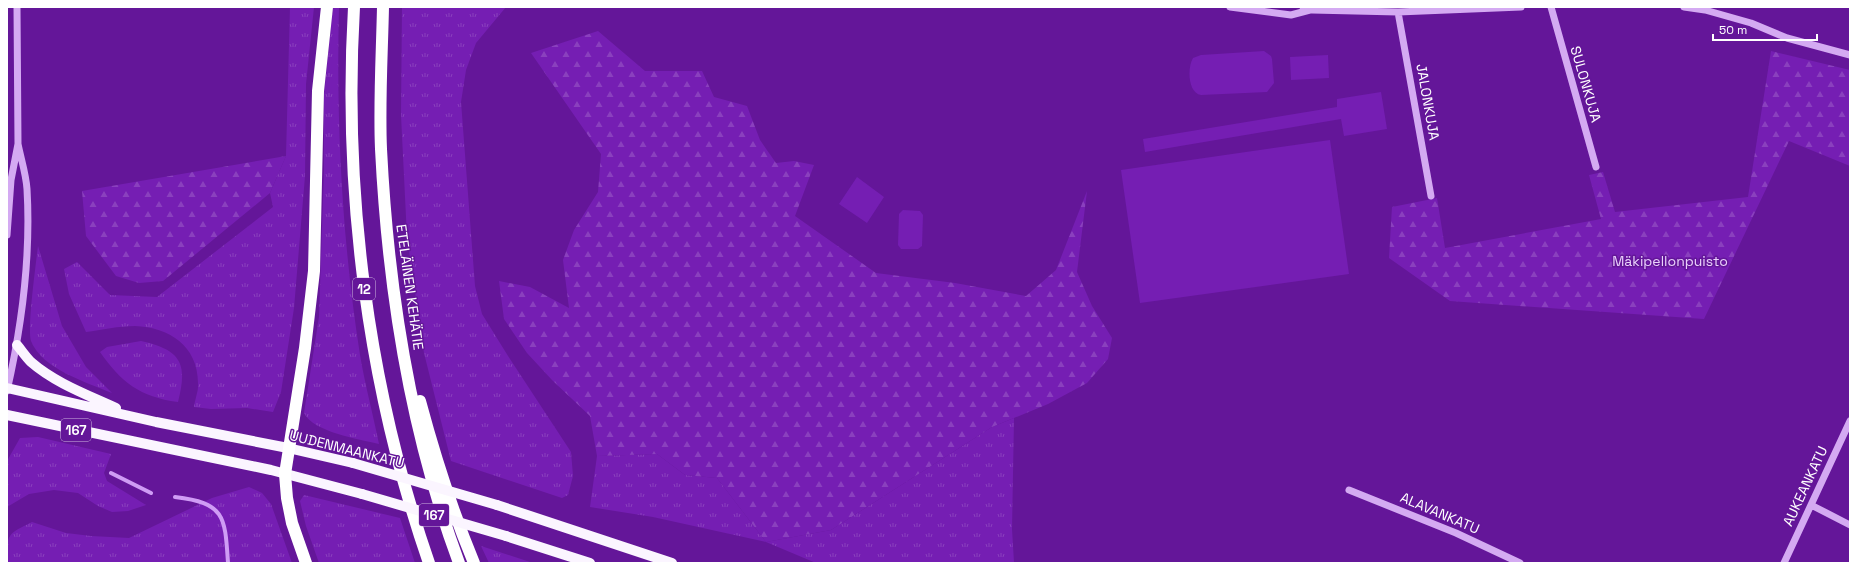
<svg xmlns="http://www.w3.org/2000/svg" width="1857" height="570" viewBox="0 0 1857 570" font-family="'Space Grotesk',sans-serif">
	<defs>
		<pattern id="grass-tufts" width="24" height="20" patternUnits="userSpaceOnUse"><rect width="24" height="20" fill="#751eb3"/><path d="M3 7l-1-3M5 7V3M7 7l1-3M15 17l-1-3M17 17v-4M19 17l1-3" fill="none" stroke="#8a40be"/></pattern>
		<pattern id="forest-firs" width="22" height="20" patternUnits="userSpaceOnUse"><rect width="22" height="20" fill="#751eb3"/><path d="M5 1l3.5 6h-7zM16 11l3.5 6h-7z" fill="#8a40be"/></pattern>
	</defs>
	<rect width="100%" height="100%" fill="#641699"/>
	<path fill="url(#grass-tufts)" d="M 290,7 L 314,7 L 306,84 L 305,176 L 294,308 L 281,392 L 273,412 L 247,408 L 211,409 L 194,407 C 195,399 199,390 198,383 C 198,346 169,327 135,326 C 119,326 101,330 86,332 L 69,294 L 64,269 L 77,262 L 110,295 L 157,297 L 273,207 L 270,193 L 286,156 Z
		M 333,7 L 339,7 C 336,123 342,240 360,355 C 365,385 373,414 379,444 C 359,439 313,432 304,413 L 319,317 L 324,170 L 324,95 Z
		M 402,7 L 506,7 L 476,43 L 466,70 L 461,102 L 475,286 L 482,314 L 508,356 L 571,452 L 573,476 L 568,495 L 562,498 L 451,461 L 424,353 L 407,237 L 401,115 Z
		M 38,246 L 62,326 L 86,367 L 112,393 C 86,382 42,369 31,341 C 27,329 36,263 38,246 Z
		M 141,341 C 181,350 188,363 178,402 C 140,397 121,382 100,352 L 107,347 Z
		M 1014,418 L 1012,529 L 1014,563 L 816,563 L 766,542 L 653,517 L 590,507 L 597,456 L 657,454 L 685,475 L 717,478 L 766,542 L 831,530 L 992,427 Z
		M 38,437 L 111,454 L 104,473 L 107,481 L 146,505 L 128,511 L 112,512 L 98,506 L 78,493 L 54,490 L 29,494 L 7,507 L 7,461 L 20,438 Z
		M 249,487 L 262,493 L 271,504 L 292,563 L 7,563 C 7,534 6,535 32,522 L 66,533 L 91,536 L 129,538 L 212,498 Z
		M 304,495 L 400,518 L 415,563 L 319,563 L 306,526 L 300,501 Z
		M 481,546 L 533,563 L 489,563 Z"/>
	<path fill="url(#forest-firs)" d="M 598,31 L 645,71 L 702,71 L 714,97 L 747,106 L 760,140 L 776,163 L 794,161 L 814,165 L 795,216 L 876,273 L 955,283 L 1026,296 L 1056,270 L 1087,191 L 1077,272 L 1092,306 L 1112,338 L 1108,359 L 1087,383 L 1048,404 L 992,427 L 831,530 L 766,542 L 717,478 L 685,475 L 657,454 L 597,456 L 590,416 L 552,380 L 527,353 L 504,319 L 499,281 L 530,287 L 569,308 L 563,260 L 574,230 L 598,192 L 601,154 L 531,53 Z
		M 1771,51 L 1850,70 L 1850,166 L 1789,141 L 1704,319 L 1450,301 L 1389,258 L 1392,207 L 1437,198 L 1445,248 L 1601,219 L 1589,175 L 1603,172 L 1615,212 L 1748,197 Z
		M 286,156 L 270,193 L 163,281 L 139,283 L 116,276 L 86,236 L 82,191 Z"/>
	<path fill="#751eb3" d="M 1264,51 L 1271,56 L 1272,59 L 1274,83 L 1267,92 L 1201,95 C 1188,93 1187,68 1193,58 L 1201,55 Z
		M 1328,55 L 1329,78 L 1291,80 L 1290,57 Z
		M 1381,92 L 1387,129 L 1344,136 L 1341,119 L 1145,152 L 1143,139 L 1337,107 L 1337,99 Z
		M 1330,140 L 1349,274 L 1140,303 L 1121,170 Z
		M 857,177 L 884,197 L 867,223 L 839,204 Z
		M 903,210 L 920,211 L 923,215 L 922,246 L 918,249 L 901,249 L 898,245 L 899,214 Z"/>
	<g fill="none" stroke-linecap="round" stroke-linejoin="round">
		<path stroke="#cf9cf5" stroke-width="4" d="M 111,473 L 151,493
			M 175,497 C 225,503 225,516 228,563"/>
		<path stroke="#d4aaf2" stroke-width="7" d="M 1230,7 L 1291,15 L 1310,10
			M 1303,7 L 1312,10 L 1398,12 L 1521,7
			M 1551,7 L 1596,167
			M 1684,7 L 1705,10 L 1751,23 L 1787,38 L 1850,55
			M 1398,12 L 1431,196
			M 7,235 L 11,180 L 18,144 L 17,7
			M 7,391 C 22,325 31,257 27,189 C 26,174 21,159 18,144
			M 1349,490 L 1456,533 L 1520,563
			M 1811,505 L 1850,525
			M 1784,563 L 1850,421"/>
		<path stroke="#fbf5ff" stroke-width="10" d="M 17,345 C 22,351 26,357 31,362 C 55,383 88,395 116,408
			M 7,388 L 156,422 L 288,448 L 353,463
			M 7,415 L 271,470 L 362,494
			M 497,505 L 672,563
			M 506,536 L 590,563"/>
		<path stroke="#fff" stroke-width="12" d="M 354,7 C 343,193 368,387 429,563
			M 383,7 C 382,54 379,102 381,149 C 388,289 410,431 459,563
			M 420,401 C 435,457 452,510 474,563
			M 306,563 L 292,523 L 287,498 L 285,474 L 305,348 L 314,271 L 318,91 L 327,7"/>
		<path stroke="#fbf5ff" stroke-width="10" d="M 353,463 L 497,505
			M 362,494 L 506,536"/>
	</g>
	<g text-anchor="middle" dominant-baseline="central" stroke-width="3" stroke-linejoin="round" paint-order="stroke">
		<g fill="#641699" stroke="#d0b9e0" stroke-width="1">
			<rect x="353" y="278" width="22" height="22" rx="3"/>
			<rect x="61" y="419" width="30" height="22" rx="3"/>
			<rect x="419" y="504" width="30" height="22" rx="3"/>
		</g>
		<g font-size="13" font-weight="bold" fill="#fff">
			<text x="364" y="289">12</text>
			<text x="76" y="430">167</text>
			<text x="434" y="515">167</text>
		</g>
		<g font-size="14" fill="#fff" stroke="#641699">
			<text transform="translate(1586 84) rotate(74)">SULONKUJA</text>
			<text transform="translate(1428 102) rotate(80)">JALONKUJA</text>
			<text transform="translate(410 287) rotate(82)">ETELÄINEN KEHÄTIE</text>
			<text transform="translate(347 449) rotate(14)">UUDENMAANKATU</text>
			<text transform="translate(1805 486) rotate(-65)">AUKEANKATU</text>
			<text transform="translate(1440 513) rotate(23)">ALAVANKATU</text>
		</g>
		<g font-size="14" fill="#ead2fc" stroke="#641699">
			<text x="1670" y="261">Mäkipellonpuisto</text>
		</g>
	</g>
	<rect width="1857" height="570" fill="none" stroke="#ffffff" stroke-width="16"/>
	<path d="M1713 34v6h104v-6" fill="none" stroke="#ffffff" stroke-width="2"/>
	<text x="1719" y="34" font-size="12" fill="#ffffff" stroke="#641699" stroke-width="3" paint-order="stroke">50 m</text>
</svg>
